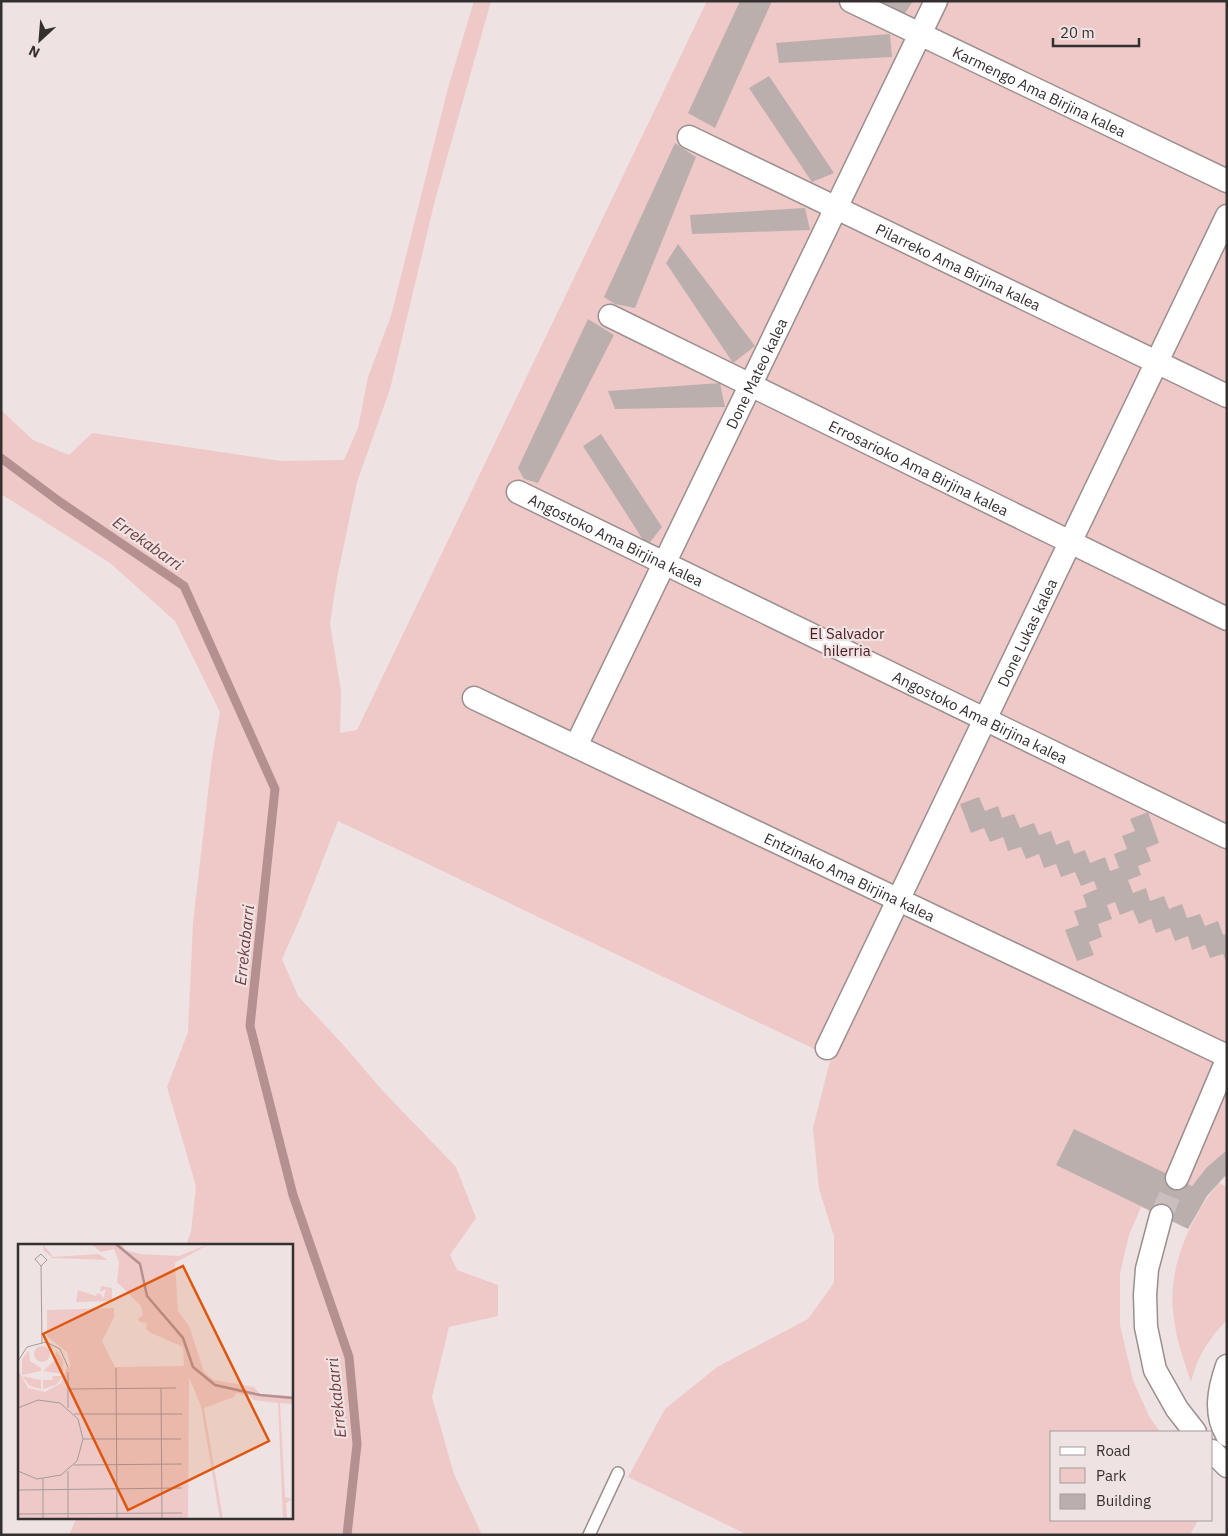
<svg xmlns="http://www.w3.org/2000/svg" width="1228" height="1536" viewBox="0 0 1228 1536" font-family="'IBM Plex Sans',sans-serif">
	<rect width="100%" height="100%" fill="#efe2e2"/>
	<path fill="#eec9c8" d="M 474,1 L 491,1 L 435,200 L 390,389 L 357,482 L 337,578 L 330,623 L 341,691 L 340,733 L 357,730 L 707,1 L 1227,1 L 1227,1150 L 1207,1167 L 1184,1197 L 1154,1213 L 1141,1207 L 1129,1235 L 1120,1273 L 1120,1325 L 1133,1380 L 1149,1416 L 1160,1432 L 1052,1432 L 1052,1520 L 1198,1520 L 1190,1535 L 748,1535 L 628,1477 L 665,1409 L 717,1367 L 808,1319 L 834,1283 L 834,1236 L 819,1189 L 813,1128 L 831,1057 L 338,821 L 301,916 L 282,959 L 298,996 L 346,1048 L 382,1090 L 456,1167 L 476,1218 L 450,1255 L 457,1270 L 498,1285 L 498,1316 L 449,1327 L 432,1397 L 454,1474 L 482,1535 L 69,1535 L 77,1517 L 291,1517 L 291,1245 L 186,1245 L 191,1232 L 196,1186 L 167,1087 L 188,1032 L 193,923 L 212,758 L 220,712 L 175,621 L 110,563 L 1,494 L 1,410 L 33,440 L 69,455 L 92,433 L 281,461 L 344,460 L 358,428 L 368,377 L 391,316 L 448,88 Z
		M 1219,1183 L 1227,1187 L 1227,1320 C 1209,1338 1197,1357 1191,1382 C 1183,1359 1175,1335 1173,1311 C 1168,1268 1191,1215 1219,1183 Z"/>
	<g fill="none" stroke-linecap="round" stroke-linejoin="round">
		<path stroke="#b49190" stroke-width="9" d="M 1,458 L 60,502 L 184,586 L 275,789 L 250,1026 L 293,1195 L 349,1357 L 357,1444 L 347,1535"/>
	</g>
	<path fill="#bbafae" d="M 740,1 L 772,1 L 715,128 L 688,113 Z
		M 883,1 L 913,1 L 898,24 Z
		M 890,34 L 892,57 L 779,63 L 776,43 Z
		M 769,76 L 834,173 L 812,182 L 749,88 Z
		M 675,143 L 696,157 L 635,308 L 615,304 L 604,297 Z
		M 805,208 L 810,230 L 692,234 L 690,215 Z
		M 678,244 L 755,346 L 733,363 L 666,263 Z
		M 588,319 L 614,335 L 538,483 L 524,479 L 518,468 Z
		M 720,383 L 725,407 L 615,409 L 608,391 Z
		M 601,434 L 662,527 L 647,546 L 583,446 Z
		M 979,797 L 985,811 L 998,806 L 1002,818 L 1014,814 L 1020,828 L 1034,823 L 1039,835 L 1051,831 L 1056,845 L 1069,840 L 1074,854 L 1085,850 L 1090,863 L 1105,857 L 1110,871 L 1119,868 L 1114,854 L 1127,849 L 1122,836 L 1135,831 L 1130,819 L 1148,812 L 1159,843 L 1146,848 L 1151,861 L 1138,866 L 1141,875 L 1128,880 L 1133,893 L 1146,888 L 1150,901 L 1164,896 L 1169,909 L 1182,904 L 1187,918 L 1200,914 L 1205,926 L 1218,921 L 1223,935 L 1227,934 L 1227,964 L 1223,954 L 1210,958 L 1205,945 L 1192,950 L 1188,936 L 1175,941 L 1170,928 L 1156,933 L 1151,919 L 1139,924 L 1133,910 L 1120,915 L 1115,902 L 1107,905 L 1112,919 L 1098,924 L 1102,937 L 1089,942 L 1094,955 L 1077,961 L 1065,930 L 1079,925 L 1074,911 L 1087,907 L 1083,895 L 1097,889 L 1094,881 L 1081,886 L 1075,872 L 1061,877 L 1056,864 L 1044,868 L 1039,854 L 1026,859 L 1021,847 L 1008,851 L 1003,837 L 990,842 L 984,828 L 971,833 L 960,804 Z
		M 1074,1129 L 1192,1186 L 1207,1167 L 1227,1150 L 1227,1174 L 1207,1196 L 1188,1229 L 1056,1165 Z"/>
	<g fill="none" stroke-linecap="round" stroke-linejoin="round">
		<path stroke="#cabebe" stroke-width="22" stroke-dasharray="22 11" stroke-linecap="butt" d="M 1161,1216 L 1177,1178"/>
		<defs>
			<path id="lane" d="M 589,1535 L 618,1473"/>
			<g id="street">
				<path id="s1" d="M 851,1 L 1227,181"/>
				<path id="s2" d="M 689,137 L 1227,396"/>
				<path id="s3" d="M 610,316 L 1227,619"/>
				<path id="s4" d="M 518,492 L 1227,837"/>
				<path id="s5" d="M 474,698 L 1227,1056"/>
				<path id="s6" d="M 576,746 L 936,1"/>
				<path id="s7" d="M 827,1048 L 1227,216"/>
				<path d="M 1177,1178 L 1227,1060"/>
				<path d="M 1161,1216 L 1147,1269 L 1145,1295 L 1146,1327 L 1155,1370 L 1177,1409 L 1195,1432"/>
				<path d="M 1227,1366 C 1219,1389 1214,1413 1227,1435"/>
				<path d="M 1212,1451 L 1227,1466"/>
			</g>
		</defs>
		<use href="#lane" stroke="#9b8f8f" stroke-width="14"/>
		<use href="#street" stroke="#9b8f8f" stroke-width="25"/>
		<use href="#lane" stroke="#fff" stroke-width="11"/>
		<use href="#street" stroke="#fff" stroke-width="22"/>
	</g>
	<g text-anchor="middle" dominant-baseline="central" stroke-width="4.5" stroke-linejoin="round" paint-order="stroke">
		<g font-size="15" fill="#353030" stroke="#efe2e2">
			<text stroke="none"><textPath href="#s1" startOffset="209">Karmengo Ama Birjina kalea</textPath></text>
			<text stroke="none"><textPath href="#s2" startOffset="299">Pilarreko Ama Birjina kalea</textPath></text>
			<text stroke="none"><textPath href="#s6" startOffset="414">Done Mateo kalea</textPath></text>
			<text stroke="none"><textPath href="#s3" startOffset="344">Errosarioko Ama Birjina kalea</textPath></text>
			<text stroke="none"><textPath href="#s4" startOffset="109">Angostoko Ama Birjina kalea</textPath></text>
			<text stroke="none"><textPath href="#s7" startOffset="461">Done Lukas kalea</textPath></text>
			<text stroke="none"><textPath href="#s4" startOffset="514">Angostoko Ama Birjina kalea</textPath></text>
			<text stroke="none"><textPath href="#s5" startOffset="416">Entzinako Ama Birjina kalea</textPath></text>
		</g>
		<g font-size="15" fill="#4a1b1e" stroke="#efe2e2">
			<text x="847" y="633">El Salvador<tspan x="847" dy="17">hilerria</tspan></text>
		</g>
		<g font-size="16" font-style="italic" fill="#713d3e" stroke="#efe2e2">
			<text transform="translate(148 543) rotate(35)">Errekabarri</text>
			<text transform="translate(244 945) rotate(-84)">Errekabarri</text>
			<text transform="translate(336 1398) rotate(-96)">Errekabarri</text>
		</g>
	</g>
	<g transform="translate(18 1244)">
		<rect width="275" height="275" fill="#efe2e2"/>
		<path d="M 25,0 L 35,13 L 80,10 L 90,16 L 35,14 L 26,7 ZM 73,0 L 104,0 L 107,6 L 122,10 L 161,12 L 191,0 L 157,19 L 160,67 L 171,82 L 186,128 L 196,136 L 236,143 L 242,150 L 275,152 L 275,160 L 262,159 L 267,253 L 275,255 L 268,259 L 269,275 L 265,275 L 260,159 L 236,156 L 232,152 L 218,149 L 216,153 L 186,164 L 205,275 L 202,275 L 183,162 L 171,133 L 170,275 L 0,275 L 0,126 L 10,144 L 27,148 L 43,139 L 49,123 L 53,123 L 49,108 L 29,92 L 29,66 L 96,64 L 96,73 L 84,97 L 97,123 L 166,122 L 165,103 L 133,89 L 128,85 L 129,79 L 122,78 L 120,75 L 125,71 L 123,62 L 99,38 L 101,18 L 96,5 L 83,8 ZM 83,42 L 94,44 L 94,57 L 58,58 L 60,46 L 78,52 L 79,49 L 83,50 L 85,55 L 88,45 L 82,48 ZM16 110a8 8 0 1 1 16 0a8 8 0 1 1-16 0ZM 11,106 L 12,117 L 23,124 L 23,127 L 4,131 L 4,115 ZM 38,106 L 45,116 L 45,130 L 25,127 L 37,116 ZM 4,132 L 23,136 L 23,145 L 12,142 ZM 35,132 L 45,132 L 38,141 L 25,145 L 25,136 L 34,136 Z" fill="#eec9c8"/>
		<path fill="none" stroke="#b49190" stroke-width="2.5" d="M 98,0 L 122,20 L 129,52 L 165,94 L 175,123 L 197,141 L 242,151 L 275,154"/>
		<path fill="none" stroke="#a59b9b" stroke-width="1" d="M 23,10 L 29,16 L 23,22M 23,10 L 17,15 L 23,22M 23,22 L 24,99M 0,117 L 9,103 L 28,98 L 42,105 L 50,123M 98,124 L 99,275M 143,144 L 144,275M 51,145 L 158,144M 0,164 L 20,156 L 42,159 L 60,175 L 65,195 L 59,217 L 43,231 L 19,235 L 0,227M 50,164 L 50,128M 56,170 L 164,170M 65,195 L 163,195M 56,221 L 164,220M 0,227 L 0,275M 50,227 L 50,275M 25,235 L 25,275M 0,246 L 164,244M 0,270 L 164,269"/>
		<path fill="#df570e" fill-opacity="0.15" stroke="#df570e" stroke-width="2.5" d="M 165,22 L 251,197 L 110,266 L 25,90 Z"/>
		<rect width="275" height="275" fill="none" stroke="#353030" stroke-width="2.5"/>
	</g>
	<rect width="1228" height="1536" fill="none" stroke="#353030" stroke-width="5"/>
	<rect x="1050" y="1431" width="162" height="90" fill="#efe2e2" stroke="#a59b9b"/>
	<rect x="1060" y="1447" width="25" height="8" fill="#ffffff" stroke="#a59b9b"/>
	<text x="1096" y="1456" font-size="15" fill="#353030">Road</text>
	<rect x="1060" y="1468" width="25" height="15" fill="#eec9c8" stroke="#a59b9b"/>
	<text x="1096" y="1481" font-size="15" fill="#353030">Park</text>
	<rect x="1060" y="1494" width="25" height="15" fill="#bbafae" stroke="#a59b9b"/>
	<text x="1096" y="1506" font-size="15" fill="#353030">Building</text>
	<g transform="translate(40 40) rotate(206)" stroke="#efe2e2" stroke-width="4" paint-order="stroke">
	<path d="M0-4L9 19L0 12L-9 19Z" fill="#353030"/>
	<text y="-8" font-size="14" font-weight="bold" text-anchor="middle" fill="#353030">N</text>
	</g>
	<path d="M1053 38v8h86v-8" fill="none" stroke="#353030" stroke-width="2.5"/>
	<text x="1060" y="38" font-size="15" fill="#353030" stroke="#efe2e2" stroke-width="4" paint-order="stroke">20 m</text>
</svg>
